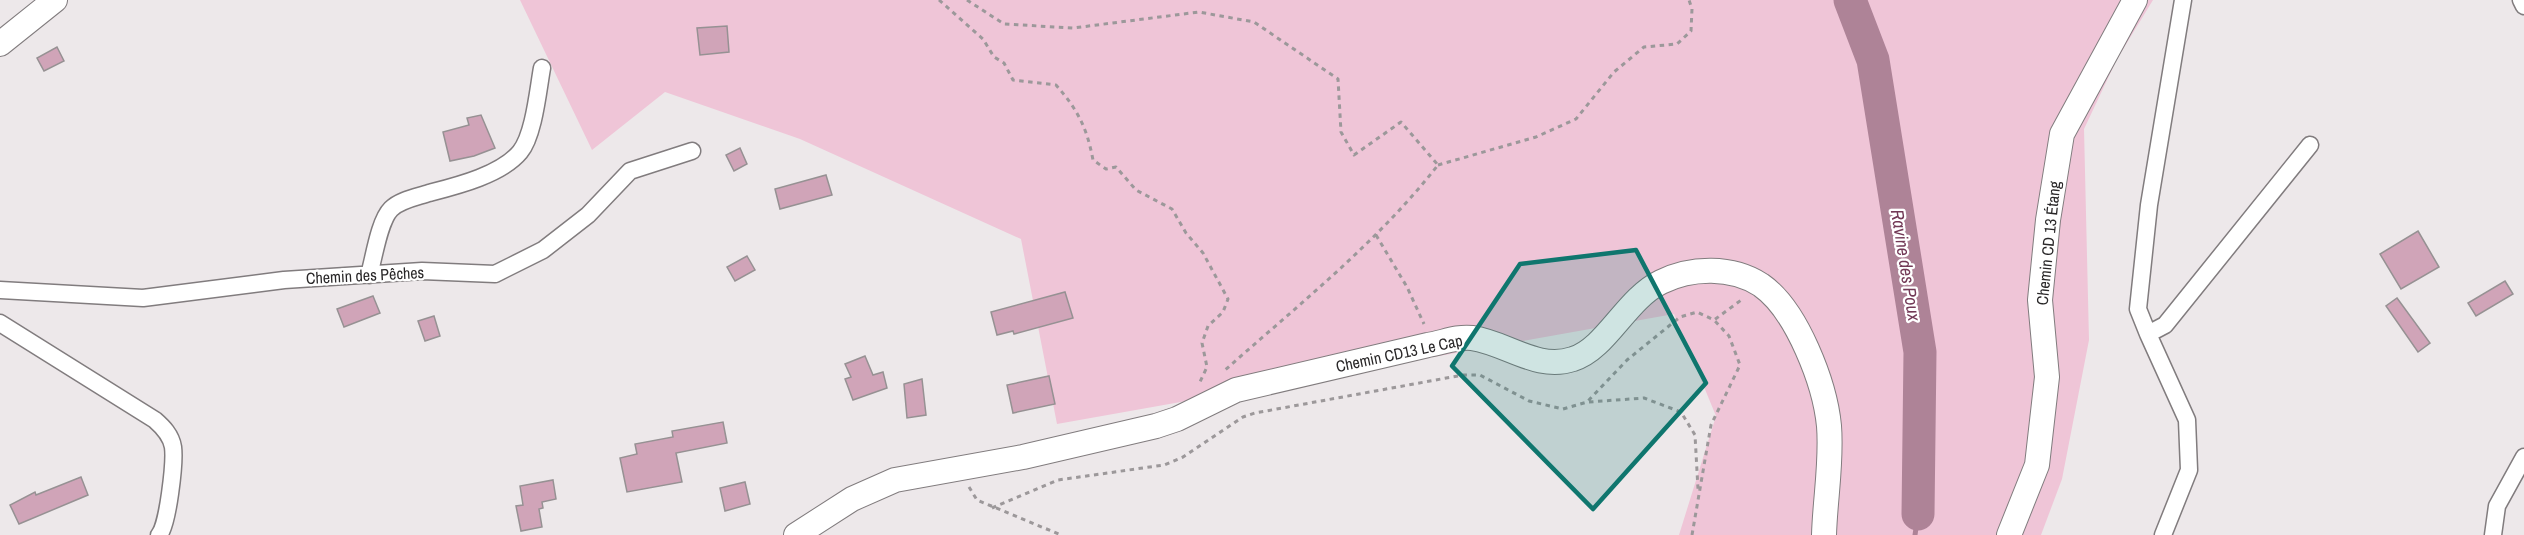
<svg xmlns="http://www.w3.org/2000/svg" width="2524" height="535" viewBox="0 0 2524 535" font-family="'Archivo Narrow',sans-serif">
	<rect width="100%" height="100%" fill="#ede8ea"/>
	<path fill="#efc5d7" d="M 520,0 L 2153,0 L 2117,59 L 2084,129 L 2089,340 L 2062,479 L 2041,535 L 1679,535 L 1716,416 L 1674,314 L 1057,424 L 1021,239 L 800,139 L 665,92 L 592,150 Z"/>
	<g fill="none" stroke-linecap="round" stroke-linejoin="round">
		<path stroke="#ae8397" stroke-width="5" d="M 1915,535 L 1918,514"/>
		<path stroke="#ae8397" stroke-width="33" d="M 1850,0 L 1873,60 L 1920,352 L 1918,514"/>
	</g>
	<path fill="#d0a4b8" stroke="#969193" stroke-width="1.5" d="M 727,26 L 729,52 L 700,55 L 697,28 Z
		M 57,47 L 64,61 L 44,71 L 37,58 Z
		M 481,115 L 495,148 L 474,156 L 450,161 L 443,132 L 469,125 L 467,118 Z
		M 740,148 L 747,164 L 734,171 L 726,155 Z
		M 826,175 L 832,195 L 780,209 L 775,189 Z
		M 2418,231 L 2439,267 L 2401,289 L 2380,254 Z
		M 747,256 L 755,270 L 735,281 L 727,267 Z
		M 2505,281 L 2513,294 L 2476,316 L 2468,303 Z
		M 1065,292 L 1073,318 L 1014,334 L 1013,331 L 997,335 L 991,312 Z
		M 373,296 L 380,313 L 344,327 L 337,309 Z
		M 2397,298 L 2430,343 L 2418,352 L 2386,306 Z
		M 434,316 L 440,336 L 425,341 L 418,321 Z
		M 865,356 L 873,375 L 883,372 L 887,388 L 853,400 L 845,379 L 851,377 L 845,364 Z
		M 1049,376 L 1055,404 L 1013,413 L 1007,385 Z
		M 922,379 L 926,415 L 907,418 L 904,384 Z
		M 723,422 L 727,443 L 676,453 L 682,482 L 627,492 L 620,458 L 637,454 L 635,444 L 673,437 L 672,431 Z
		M 81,477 L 88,495 L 19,524 L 10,505 L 35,492 L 36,495 Z
		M 553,480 L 556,499 L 542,502 L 543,508 L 539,509 L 542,527 L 521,531 L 516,506 L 523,505 L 520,486 Z
		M 745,482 L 750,504 L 725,511 L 720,488 Z"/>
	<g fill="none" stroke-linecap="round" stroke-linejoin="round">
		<defs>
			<path id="street" d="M 2183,0 L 2149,205 L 2138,309 L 2148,334 L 2165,325 L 2310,145
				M 2521,0 L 2524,6
				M 369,275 C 374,258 379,221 391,209 C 400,200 417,197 429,193 C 456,186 501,175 520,152 C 534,135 538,90 542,68
				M 0,290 L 143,298 L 284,280 L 422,271 L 495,274 L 543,250 L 588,215 L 630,171 L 692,151
				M 0,323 L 155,420 C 163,427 171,435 173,447 C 175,462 168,525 159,535
				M 2148,334 L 2187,420 L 2189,470 L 2163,535
				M 2493,535 L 2497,506 L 2524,457"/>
			<path id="secondary" d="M 0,44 L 55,0
				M 796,535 L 852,499 L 895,480 L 1023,457 L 1156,426 L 1177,419 L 1236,390 L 1428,345 C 1442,343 1457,336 1472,338 C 1507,343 1537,371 1573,359 C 1606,349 1626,299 1661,282 C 1691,267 1732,266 1761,285 C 1797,310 1825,384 1829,426 C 1832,462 1825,499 1824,535
				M 2009,535 L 2037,465 L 2047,377 L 2040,300 L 2048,220 L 2062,134 L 2135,0"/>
		</defs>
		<use href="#street" stroke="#817c7e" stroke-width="19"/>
		<use href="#secondary" stroke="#817c7e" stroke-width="26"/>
		<path stroke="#9c989a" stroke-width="3" stroke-dasharray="4.5 4.5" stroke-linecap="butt" d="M 939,0 L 983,39 L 994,57 L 1004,63 L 1013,80 L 1056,85 C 1078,110 1087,128 1093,160 L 1106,169 L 1116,167 L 1136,190 L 1172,209 L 1186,233 L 1203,253 L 1228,299 L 1223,312 L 1208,326 L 1202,343 L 1207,367 L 1199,384
			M 967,0 L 1004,24 L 1073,28 L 1199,12 L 1254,22 L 1338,79 L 1341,132 L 1354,155 L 1401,122 L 1438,165 C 1377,243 1297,306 1224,371
			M 1438,165 L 1536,137 L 1576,119 L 1614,72 L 1644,47 L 1677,44 L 1691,31 L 1692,9 L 1689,0
			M 1376,235 L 1407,287 L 1424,324
			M 1589,402 L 1644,398 L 1681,412 L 1695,435 L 1698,489
			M 969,487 L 977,500 L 1061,535
			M 992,508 L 1058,480 L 1164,465 L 1183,457 L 1243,417 L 1255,413 L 1463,375 L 1480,375 L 1529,401 L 1563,409 L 1587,402 L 1627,360 L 1680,317 L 1697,312 L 1714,320 L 1744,298
			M 1692,535 L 1711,425 L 1740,365 L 1729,336 L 1714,320"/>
		<use href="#street" stroke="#fff" stroke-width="16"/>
		<use href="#secondary" stroke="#fff" stroke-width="24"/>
	</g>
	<path fill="#0f766e" fill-opacity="0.2" stroke="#0f766e" stroke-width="4.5" stroke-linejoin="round" d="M 1636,250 L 1706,383 L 1593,509 L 1452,366 L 1520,264 Z"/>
	<g text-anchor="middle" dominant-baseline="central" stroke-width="4.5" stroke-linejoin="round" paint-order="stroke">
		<g font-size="16" fill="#292728" stroke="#fff">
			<text transform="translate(2048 243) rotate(-84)">Chemin CD 13 Étang</text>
			<text transform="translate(365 275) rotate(-3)">Chemin des Pêches</text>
			<text transform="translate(1399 353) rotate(-12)">Chemin CD13 Le Cap</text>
		</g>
		<g font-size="18" font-style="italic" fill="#733a57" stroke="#fff">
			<text transform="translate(1906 265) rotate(81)">Ravine des Poux</text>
		</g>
	</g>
</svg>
